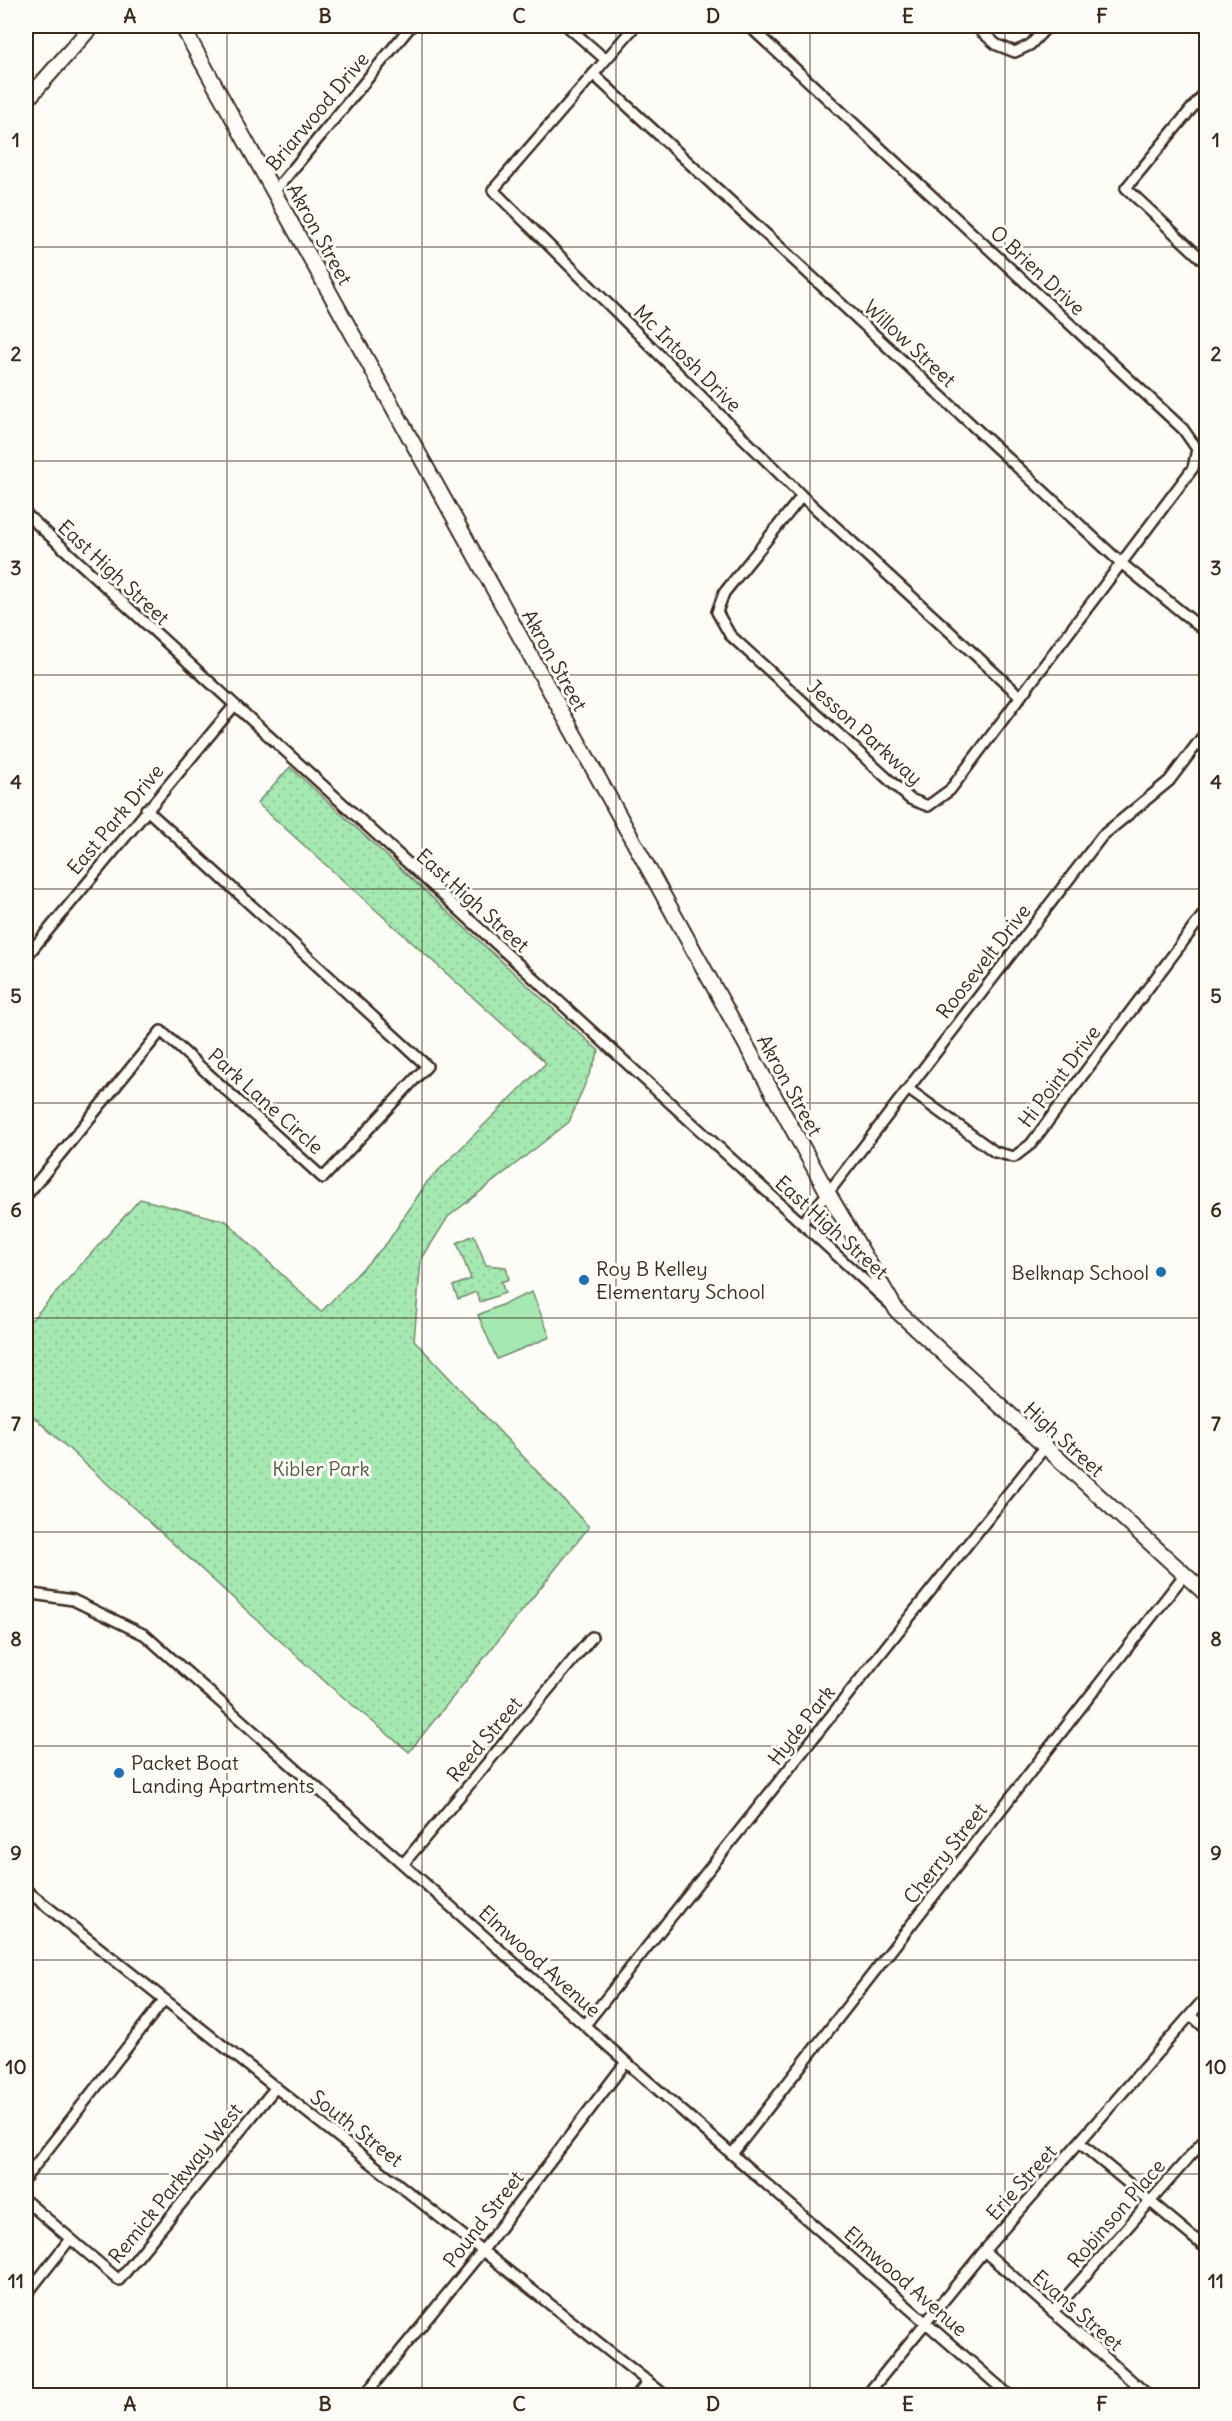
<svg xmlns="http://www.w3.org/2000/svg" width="1232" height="2421" viewBox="0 0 1232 2421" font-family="Delius,sans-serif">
	<defs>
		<pattern id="park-dots" width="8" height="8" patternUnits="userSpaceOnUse" patternTransform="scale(1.5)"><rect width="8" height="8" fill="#a5e8b2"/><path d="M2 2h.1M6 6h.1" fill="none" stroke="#8fc799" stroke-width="1.8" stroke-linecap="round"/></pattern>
	</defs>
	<rect width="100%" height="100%" fill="#fdfcf7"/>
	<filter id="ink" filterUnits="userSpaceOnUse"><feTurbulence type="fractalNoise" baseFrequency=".0167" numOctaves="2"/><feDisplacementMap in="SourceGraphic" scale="12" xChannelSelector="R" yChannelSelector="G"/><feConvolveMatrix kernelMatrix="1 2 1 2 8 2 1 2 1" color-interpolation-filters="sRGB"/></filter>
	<g filter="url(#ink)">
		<path fill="#a5e8b2" stroke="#708968" stroke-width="1.5" d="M 532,1292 L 550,1337 L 497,1359 L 478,1315 Z"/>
		<path fill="url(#park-dots)" stroke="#708968" stroke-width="1.5" d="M 290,767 L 599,1051 L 569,1122 L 448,1217 L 421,1260 L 414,1340 L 589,1527 L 409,1752 L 331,1687 L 26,1410 L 26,1326 L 140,1199 L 226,1221 L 321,1312 L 387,1243 L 427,1182 L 546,1063 L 257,803 Z
			M 474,1235 L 486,1265 L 506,1267 L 509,1279 L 501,1282 L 505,1293 L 480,1302 L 476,1292 L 458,1299 L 453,1286 L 471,1279 L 457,1243 Z"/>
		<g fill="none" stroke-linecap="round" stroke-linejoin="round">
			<defs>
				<path id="street" d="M 567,26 L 605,59
					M 635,26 L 493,190 L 802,496 L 1020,696
					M 749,26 L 1183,429 L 1197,449 L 1193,468 L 950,790 L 928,806 L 910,799 L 730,635 L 717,612 L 724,593 L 802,496
					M 975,26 L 997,45 L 1015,52 L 1030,45 L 1048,26
					M 593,74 L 1121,563 L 1206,632
					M 1206,91 L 1126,188 L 1206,263
					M 274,192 L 411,26
					M 26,514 L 889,1303
					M 26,957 L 234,706
					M 908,1089 L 995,1152 L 1014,1157 L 1031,1144 L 1206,911
					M 26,1196 L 161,1031 L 323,1178 L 427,1066 L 146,809
					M 802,1223 L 828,1193 L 1102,836 L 1169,781 L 1206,732
					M 26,1593 L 73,1600 L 145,1635 L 626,2062 L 1010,2396
					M 404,1863 L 592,1637
					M 26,1890 L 666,2396
					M 1191,2015 L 1206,2029
					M 585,2025 L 1045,1447
					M 1080,2143 L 1206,2248
					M 732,2154 L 1185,1574
					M 26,2177 L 164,2000
					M 26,2201 L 119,2280 L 276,2087
					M 984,2251 L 1149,2396
					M 26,2295 L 70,2239
					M 1053,2312 L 1206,2138
					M 364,2396 L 483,2250 L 626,2062
					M 636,2396 L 648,2381
					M 866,2396 L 984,2251 L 1206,1997
					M 1205,2396 L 1206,2393"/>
				<path id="secondary" d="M 182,26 L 828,1193 L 897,1311 L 1206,1594
					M 26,101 L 92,26"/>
			</defs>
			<use href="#street" stroke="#3b2a1e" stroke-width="14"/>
			<use href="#secondary" stroke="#3b2a1e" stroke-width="18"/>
			<use href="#street" stroke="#fdfcf7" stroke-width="9"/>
			<use href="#secondary" stroke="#fdfcf7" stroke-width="14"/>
		</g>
	</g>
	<path fill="none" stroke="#3b2a1e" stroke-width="1.5" stroke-opacity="0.55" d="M 227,26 L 227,2396M 422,26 L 422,2396M 616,26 L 616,2396M 810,26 L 810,2396M 1005,26 L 1005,2396M 26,247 L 1206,247M 26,461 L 1206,461M 26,675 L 1206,675M 26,889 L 1206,889M 26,1103 L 1206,1103M 26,1318 L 1206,1318M 26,1532 L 1206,1532M 26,1746 L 1206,1746M 26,1960 L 1206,1960M 26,2174 L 1206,2174"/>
	<g fill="#1f6fb2" stroke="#fdfcf7" stroke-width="2">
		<circle cx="1161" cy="1272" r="6"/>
		<circle cx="584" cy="1280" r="6"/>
		<circle cx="119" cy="1773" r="6"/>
	</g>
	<g text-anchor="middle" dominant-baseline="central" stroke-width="6" stroke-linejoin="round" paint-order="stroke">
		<g font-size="20" fill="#3b2a1e" stroke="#fdfcf7">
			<text transform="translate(317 111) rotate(-50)">Briarwood Drive</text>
			<text transform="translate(320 234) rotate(61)">Akron Street</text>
			<text transform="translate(1038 270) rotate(43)">O Brien Drive</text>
			<text transform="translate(910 343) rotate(43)">Willow Street</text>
			<text transform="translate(688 358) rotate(45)">Mc Intosh Drive</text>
			<text transform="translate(114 572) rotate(43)">East High Street</text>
			<text transform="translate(555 660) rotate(61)">Akron Street</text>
			<text transform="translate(865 732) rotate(42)">Jesson Parkway</text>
			<text transform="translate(115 819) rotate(-50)">East Park Drive</text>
			<text transform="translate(473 900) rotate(42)">East High Street</text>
			<text transform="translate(983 961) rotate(-52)">Roosevelt Drive</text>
			<text transform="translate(1059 1076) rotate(-53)">Hi Point Drive</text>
			<text transform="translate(790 1085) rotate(61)">Akron Street</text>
			<text transform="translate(266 1101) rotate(42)">Park Lane Circle</text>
			<text transform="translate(832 1227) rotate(42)">East High Street</text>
			<text transform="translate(1064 1439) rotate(42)">High Street</text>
			<text transform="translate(801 1725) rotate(-52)">Hyde Park</text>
			<text transform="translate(484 1739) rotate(-50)">Reed Street</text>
			<text transform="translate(945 1853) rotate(-52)">Cherry Street</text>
			<text transform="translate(540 1961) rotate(42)">Elmwood Avenue</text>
			<text transform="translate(357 2128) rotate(38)">South Street</text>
			<text transform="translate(1021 2182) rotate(-48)">Erie Street</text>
			<text transform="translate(175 2183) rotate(-51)">Remick Parkway West</text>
			<text transform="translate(1116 2213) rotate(-49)">Robinson Place</text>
			<text transform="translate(483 2219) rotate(-52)">Pound Street</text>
			<text transform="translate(906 2281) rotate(41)">Elmwood Avenue</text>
			<text transform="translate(1078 2310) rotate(41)">Evans Street</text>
		</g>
		<g font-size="20" fill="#3b2a1e" stroke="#fdfcf7" text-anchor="start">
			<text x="596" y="1268">Roy B Kelley<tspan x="596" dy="23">Elementary School</tspan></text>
			<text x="1149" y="1272" text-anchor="end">Belknap School</text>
			<text x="131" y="1762">Packet Boat<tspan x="131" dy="23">Landing Apartments</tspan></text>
		</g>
		<g font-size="20" fill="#565a43" stroke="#fdfcf7">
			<text x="321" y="1468">Kibler Park</text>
		</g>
	</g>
	<rect width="1232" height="2421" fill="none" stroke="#fdfcf7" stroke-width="66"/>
	<rect x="33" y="33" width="1166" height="2355" fill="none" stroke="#3b2a1e" stroke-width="2"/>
	<g font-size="20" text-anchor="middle" font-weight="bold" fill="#3b2a1e">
		<text x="130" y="23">A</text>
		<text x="325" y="23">B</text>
		<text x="519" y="23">C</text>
		<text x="713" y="23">D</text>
		<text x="908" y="23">E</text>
		<text x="1102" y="23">F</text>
		<text x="16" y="147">1</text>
		<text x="1216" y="147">1</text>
		<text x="16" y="361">2</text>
		<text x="1216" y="361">2</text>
		<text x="16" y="575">3</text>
		<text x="1216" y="575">3</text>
		<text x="16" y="789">4</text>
		<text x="1216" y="789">4</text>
		<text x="16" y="1003">5</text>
		<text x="1216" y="1003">5</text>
		<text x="16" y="1217">6</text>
		<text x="1216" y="1217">6</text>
		<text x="16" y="1431">7</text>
		<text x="1216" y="1431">7</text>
		<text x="16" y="1646">8</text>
		<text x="1216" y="1646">8</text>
		<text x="16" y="1860">9</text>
		<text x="1216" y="1860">9</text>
		<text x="16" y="2074">10</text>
		<text x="1216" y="2074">10</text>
		<text x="16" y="2288">11</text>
		<text x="1216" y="2288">11</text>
		<text x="130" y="2411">A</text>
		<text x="325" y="2411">B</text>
		<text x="519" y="2411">C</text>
		<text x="713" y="2411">D</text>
		<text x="908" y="2411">E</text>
		<text x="1102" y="2411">F</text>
	</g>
</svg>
